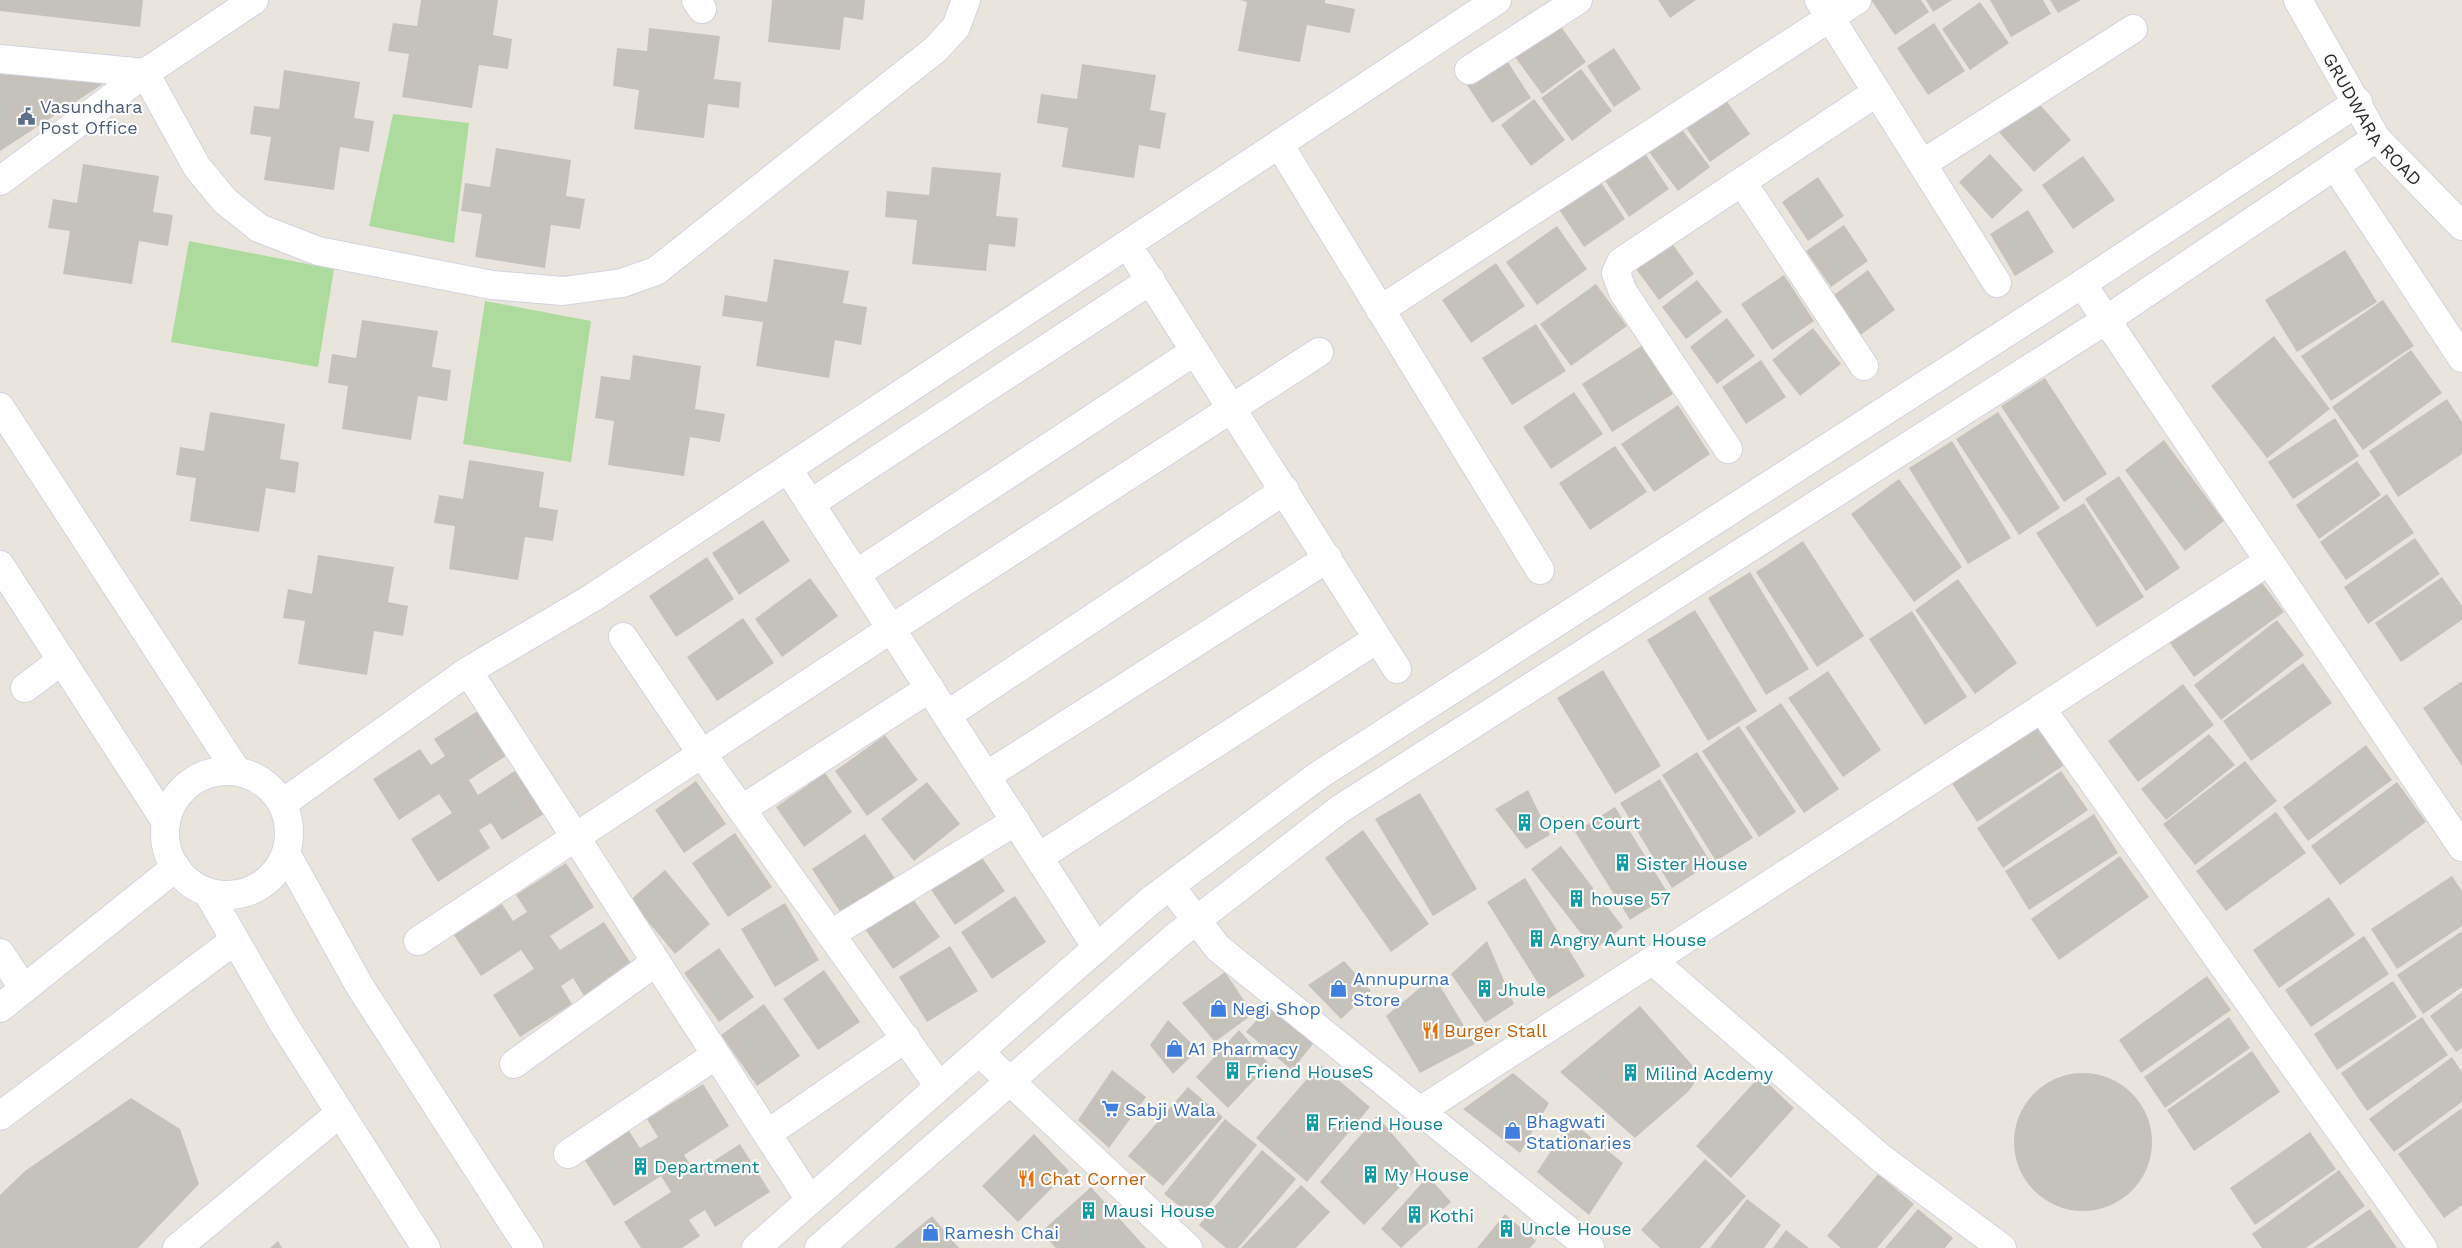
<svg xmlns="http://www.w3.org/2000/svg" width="2462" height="1248" viewBox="0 0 2462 1248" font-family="'Work Sans',sans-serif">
	<rect width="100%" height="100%" fill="#eae5dc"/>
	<path fill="#addb9e" d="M 393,114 L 469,123 L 454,243 L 369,226 Z
		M 189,241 L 334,269 L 318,367 L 171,342 Z
		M 485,301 L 591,321 L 571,462 L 463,444 Z"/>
	<path fill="#c5c2bc" d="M 0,0 L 143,0 L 140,27 L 0,11 Z
		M 421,0 L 498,0 L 493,35 L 512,39 L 508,69 L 479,65 L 472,108 L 402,97 L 409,54 L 388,51 L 393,23 L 417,26 Z
		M 772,0 L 865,0 L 863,20 L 844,17 L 840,50 L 768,42 Z
		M 1240,0 L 1325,0 L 1325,3 L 1355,9 L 1350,33 L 1307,25 L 1300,62 L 1238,51 L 1247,2 Z
		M 1658,0 L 1696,0 L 1670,18 Z
		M 1871,0 L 1921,0 L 1929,12 L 1895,35 Z
		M 1926,0 L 1952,0 L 1933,12 Z
		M 1990,0 L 2043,0 L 2051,14 L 2011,37 Z
		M 2050,0 L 2081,0 L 2058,13 Z
		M 1980,2 L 2009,43 L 1970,70 L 1942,29 Z
		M 1555,18 L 1586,62 L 1542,94 L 1510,50 Z
		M 1934,23 L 1965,71 L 1928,95 L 1897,48 Z
		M 649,28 L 720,36 L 714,79 L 741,82 L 739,108 L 708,104 L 704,138 L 634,129 L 639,90 L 613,86 L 617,48 L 647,51 Z
		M 1614,48 L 1641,89 L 1614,107 L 1587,66 Z
		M 1506,59 L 1531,98 L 1492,123 L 1467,85 Z
		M 1082,64 L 1156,75 L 1150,110 L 1166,113 L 1160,149 L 1139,145 L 1134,178 L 1062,167 L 1068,128 L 1037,123 L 1041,94 L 1077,99 Z
		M 1581,69 L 1612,111 L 1572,141 L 1541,98 Z
		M 0,70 L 106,82 L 0,151 Z
		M 284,70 L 360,82 L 354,118 L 374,121 L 369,152 L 340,147 L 334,190 L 264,180 L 271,137 L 250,134 L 254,106 L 279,109 Z
		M 1721,93 L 1750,134 L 1710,162 L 1682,122 Z
		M 1534,99 L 1565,140 L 1531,166 L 1501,125 Z
		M 2036,100 L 2071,140 L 2034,172 L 1999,132 Z
		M 1678,124 L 1710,167 L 1678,191 L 1646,148 Z
		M 496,148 L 571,160 L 566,196 L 585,199 L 580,229 L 551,225 L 545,268 L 475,257 L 482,214 L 461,211 L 465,183 L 490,187 Z
		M 1644,152 L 1669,189 L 1629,217 L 1604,179 Z
		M 1990,154 L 2023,190 L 1992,219 L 1959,182 Z
		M 2083,156 L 2115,200 L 2073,229 L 2042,185 Z
		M 83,164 L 159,176 L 153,212 L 173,215 L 168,246 L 139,241 L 132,284 L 63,274 L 70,231 L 48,228 L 53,199 L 77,203 Z
		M 932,167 L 1001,173 L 996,216 L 1018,218 L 1015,247 L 989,244 L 986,271 L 912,264 L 917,220 L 885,217 L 887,191 L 929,195 Z
		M 1818,177 L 1844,216 L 1808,241 L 1782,202 Z
		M 1600,181 L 1625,219 L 1584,247 L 1558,208 Z
		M 2028,210 L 2054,252 L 2015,276 L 1990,234 Z
		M 1844,225 L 1868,261 L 1831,287 L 1806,251 Z
		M 1557,226 L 1587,269 L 1537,305 L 1506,262 Z
		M 1669,239 L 1694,274 L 1659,300 L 1633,265 Z
		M 2345,250 L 2377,302 L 2297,352 L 2265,300 Z
		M 774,259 L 849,271 L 843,303 L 867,307 L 861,345 L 835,340 L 829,378 L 756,366 L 763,322 L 722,316 L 725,295 L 767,302 Z
		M 1496,263 L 1525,306 L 1471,343 L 1442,300 Z
		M 1868,270 L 1895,310 L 1859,336 L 1831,297 Z
		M 1784,275 L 1814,321 L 1772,350 L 1741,304 Z
		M 1697,280 L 1722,312 L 1686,339 L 1662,307 Z
		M 1596,284 L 1627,326 L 1571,366 L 1540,324 Z
		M 2383,300 L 2414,346 L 2331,401 L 2301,356 Z
		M 1727,318 L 1755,356 L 1717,384 L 1690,347 Z
		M 362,320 L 438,331 L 432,367 L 451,370 L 447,401 L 418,396 L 411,440 L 342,429 L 348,386 L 328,383 L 332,354 L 356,358 Z
		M 1536,324 L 1566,371 L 1512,405 L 1482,358 Z
		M 1813,328 L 1841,364 L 1800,396 L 1772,360 Z
		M 2274,336 L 2330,409 L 2267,458 L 2211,386 Z
		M 1643,345 L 1673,394 L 1612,432 L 1582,384 Z
		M 2411,350 L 2442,393 L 2363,450 L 2332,407 Z
		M 633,355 L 701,366 L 695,409 L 725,414 L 720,442 L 690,437 L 684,476 L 608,465 L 614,421 L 595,418 L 601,376 L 630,380 Z
		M 1761,360 L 1786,397 L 1746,424 L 1722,387 Z
		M 2045,378 L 2107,474 L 2064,502 L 2001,406 Z
		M 1574,392 L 1603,434 L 1551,469 L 1523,427 Z
		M 2447,399 L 2462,422 L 2462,454 L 2398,497 L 2369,451 Z
		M 1678,405 L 1710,454 L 1654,492 L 1621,444 Z
		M 210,412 L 285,424 L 280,459 L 299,462 L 295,493 L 266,488 L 259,532 L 190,521 L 196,478 L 176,475 L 180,447 L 204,451 Z
		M 1998,412 L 2060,508 L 2019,535 L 1956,439 Z
		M 2335,418 L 2359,456 L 2293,499 L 2268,462 Z
		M 2164,440 L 2224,521 L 2185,551 L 2125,470 Z
		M 1952,441 L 2011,538 L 1968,564 L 1909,468 Z
		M 1615,446 L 1647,492 L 1590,530 L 1559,483 Z
		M 469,460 L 544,472 L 539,507 L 558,510 L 553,541 L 525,537 L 518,580 L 449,569 L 455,526 L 434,523 L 439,495 L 463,499 Z
		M 2357,461 L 2381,495 L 2319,539 L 2296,505 Z
		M 2119,476 L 2180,568 L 2146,591 L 2085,499 Z
		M 1899,479 L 1962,567 L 1914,602 L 1851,514 Z
		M 2387,494 L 2414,533 L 2346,580 L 2320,542 Z
		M 2084,503 L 2144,597 L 2097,627 L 2036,533 Z
		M 763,520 L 790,561 L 739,595 L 712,553 Z
		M 2415,538 L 2440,574 L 2368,624 L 2344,587 Z
		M 1803,541 L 1864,636 L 1817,667 L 1756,572 Z
		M 318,555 L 394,567 L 388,602 L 408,606 L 403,636 L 374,631 L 367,675 L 298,664 L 305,621 L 283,618 L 288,589 L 312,594 Z
		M 707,557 L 734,599 L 676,637 L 649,596 Z
		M 1750,572 L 1809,669 L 1766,695 L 1708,598 Z
		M 2254,572 L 2284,612 L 2194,677 L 2165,636 Z
		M 2442,577 L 2462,606 L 2462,620 L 2401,662 L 2375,623 Z
		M 810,578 L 838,616 L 782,657 L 755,619 Z
		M 1958,579 L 2017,663 L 1975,694 L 1915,610 Z
		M 1695,610 L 1757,711 L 1708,741 L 1647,640 Z
		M 1912,611 L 1967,697 L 1925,725 L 1869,639 Z
		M 743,618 L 774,663 L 717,701 L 687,657 Z
		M 2277,620 L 2304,655 L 2221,720 L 2194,685 Z
		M 2303,663 L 2332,703 L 2251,761 L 2223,721 Z
		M 1603,670 L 1661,766 L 1615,794 L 1557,698 Z
		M 1828,671 L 1881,750 L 1843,777 L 1788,698 Z
		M 2462,681 L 2462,766 L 2423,708 Z
		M 2183,684 L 2214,725 L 2138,782 L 2108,741 Z
		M 1781,703 L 1839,789 L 1804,813 L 1745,727 Z
		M 484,707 L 512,752 L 469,780 L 478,795 L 522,766 L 550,810 L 502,840 L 491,823 L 479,830 L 490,848 L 438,882 L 411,839 L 452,813 L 439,794 L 399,820 L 373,779 L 420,749 L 431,765 L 445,756 L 434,739 Z
		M 2035,716 L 2066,764 L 1977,822 L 1946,774 Z
		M 1739,726 L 1796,812 L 1759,837 L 1702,751 Z
		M 2209,734 L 2235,765 L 2166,820 L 2141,789 Z
		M 885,735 L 918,780 L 867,816 L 835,771 Z
		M 2366,745 L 2392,780 L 2308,841 L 2283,807 Z
		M 1697,752 L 1753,838 L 1716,861 L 1662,775 Z
		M 2245,761 L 2277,801 L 2195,865 L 2163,824 Z
		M 2061,771 L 2088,810 L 2003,868 L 1977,828 Z
		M 825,773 L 852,812 L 804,847 L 776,807 Z
		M 1660,779 L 1711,863 L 1672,888 L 1620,803 Z
		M 696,781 L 726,824 L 684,853 L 655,810 Z
		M 927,782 L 960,824 L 914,861 L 881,819 Z
		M 2397,782 L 2426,822 L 2340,885 L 2311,846 Z
		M 1528,790 L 1550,835 L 1526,849 L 1495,809 Z
		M 1420,793 L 1477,889 L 1433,916 L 1375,819 Z
		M 1615,807 L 1669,895 L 1630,920 L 1575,832 Z
		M 2276,812 L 2306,853 L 2226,911 L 2196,871 Z
		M 2094,814 L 2118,853 L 2029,910 L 2005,871 Z
		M 1363,830 L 1429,924 L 1391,952 L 1325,858 Z
		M 735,833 L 772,887 L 728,917 L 692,863 Z
		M 865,834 L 896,880 L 843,916 L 812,869 Z
		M 1561,846 L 1623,927 L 1594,950 L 1531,869 Z
		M 978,852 L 1005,891 L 955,925 L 928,885 Z
		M 2120,856 L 2149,897 L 2059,960 L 2031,919 Z
		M 566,863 L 594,907 L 550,936 L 560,950 L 604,922 L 632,965 L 584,996 L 573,978 L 561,986 L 572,1004 L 520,1037 L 493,995 L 534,969 L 521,950 L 481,976 L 454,935 L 502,904 L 513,921 L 527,912 L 516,895 Z
		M 665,870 L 710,924 L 675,954 L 630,900 Z
		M 2452,876 L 2462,891 L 2462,926 L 2397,969 L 2371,929 Z
		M 1525,878 L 1585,976 L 1548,999 L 1487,902 Z
		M 911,896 L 940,937 L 893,969 L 865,929 Z
		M 1015,896 L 1046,942 L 992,979 L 961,932 Z
		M 2329,897 L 2355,935 L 2279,988 L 2253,950 Z
		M 785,903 L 819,960 L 775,987 L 741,929 Z
		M 2462,931 L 2462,987 L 2423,1014 L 2397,975 Z
		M 2364,936 L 2389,974 L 2311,1027 L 2285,990 Z
		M 1487,941 L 1514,1004 L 1485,1023 L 1451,974 Z
		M 950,946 L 978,991 L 927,1022 L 899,977 Z
		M 719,948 L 754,997 L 719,1022 L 684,973 Z
		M 1344,961 L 1371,991 L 1341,1019 L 1308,985 Z
		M 824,970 L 860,1022 L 818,1050 L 783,999 Z
		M 1225,972 L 1253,1014 L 1215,1042 L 1182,1003 Z
		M 1434,976 L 1475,1044 L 1420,1073 L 1386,1016 Z
		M 2207,976 L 2231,1010 L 2141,1073 L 2119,1040 Z
		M 2393,981 L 2417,1017 L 2337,1070 L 2314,1034 Z
		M 2462,992 L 2462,1048 L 2456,1052 L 2430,1016 Z
		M 1273,1002 L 1317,1039 L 1292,1070 L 1246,1032 Z
		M 764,1004 L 800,1056 L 757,1086 L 721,1035 Z
		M 1640,1006 L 1700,1074 L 1689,1091 L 1635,1138 L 1560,1072 Z
		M 2229,1017 L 2250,1048 L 2165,1108 L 2144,1077 Z
		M 2422,1017 L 2448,1055 L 2367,1111 L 2341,1073 Z
		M 1168,1020 L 1198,1050 L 1173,1074 L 1150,1045 Z
		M 1239,1030 L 1269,1064 L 1228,1108 L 1196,1077 Z
		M 2252,1051 L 2280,1092 L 2194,1151 L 2167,1110 Z
		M 2452,1057 L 2462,1072 L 2462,1102 L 2394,1152 L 2369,1119 Z
		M 1320,1064 L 1370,1107 L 1307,1182 L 1256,1138 Z
		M 1112,1070 L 1146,1097 L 1109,1148 L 1078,1120 Z
		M2014 1142a69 69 0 1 1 138 0a69 69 0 1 1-138 0Z
		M 1513,1073 L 1549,1103 L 1520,1153 L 1463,1109 Z
		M 1760,1076 L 1794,1108 L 1731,1178 L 1696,1146 Z
		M 703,1084 L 729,1126 L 684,1155 L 695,1173 L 740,1144 L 770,1192 L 715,1227 L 705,1210 L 689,1220 L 700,1236 L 682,1248 L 641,1248 L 624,1222 L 671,1192 L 661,1176 L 614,1206 L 584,1159 L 629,1131 L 640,1148 L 658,1137 L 647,1119 Z
		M 1188,1087 L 1223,1117 L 1163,1186 L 1128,1156 Z
		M 131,1098 L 180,1129 L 199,1184 L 138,1248 L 0,1248 L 0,1195 L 25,1171 Z
		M 2462,1108 L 2462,1205 L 2444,1218 L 2398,1154 Z
		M 1377,1116 L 1420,1166 L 1364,1225 L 1320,1182 Z
		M 1225,1119 L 1257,1145 L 1197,1220 L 1164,1194 Z
		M 1571,1121 L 1623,1163 L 1589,1215 L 1537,1172 Z
		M 2310,1132 L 2336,1169 L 2255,1225 L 2230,1188 Z
		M 1034,1134 L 1069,1171 L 1018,1222 L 982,1186 Z
		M 1262,1150 L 1296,1179 L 1238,1248 L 1226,1248 L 1199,1225 Z
		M 1705,1159 L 1746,1196 L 1700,1248 L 1660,1248 L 1641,1230 Z
		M 2339,1170 L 2365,1206 L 2306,1248 L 2262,1248 L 2252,1234 Z
		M 1878,1174 L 1914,1204 L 1877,1248 L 1841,1248 L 1827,1236 Z
		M 1428,1176 L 1451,1202 L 1401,1248 L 1381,1229 Z
		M 1301,1185 L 1330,1212 L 1296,1248 L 1241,1248 Z
		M 1091,1187 L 1146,1248 L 1056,1248 L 1041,1232 Z
		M 1747,1199 L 1781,1225 L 1764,1248 L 1710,1248 Z
		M 1918,1209 L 1953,1238 L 1945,1248 L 1885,1248 Z
		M 2370,1209 L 2397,1248 L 2313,1248 Z
		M 1505,1214 L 1536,1241 L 1530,1248 L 1477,1248 Z
		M 932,1216 L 959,1248 L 894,1248 Z
		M 1786,1230 L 1809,1248 L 1773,1248 Z
		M 278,1241 L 282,1248 L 270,1248 Z"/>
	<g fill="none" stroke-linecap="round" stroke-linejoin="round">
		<defs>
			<path id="street" d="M 696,0 L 702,9
				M 1819,0 L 1997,283
				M 0,59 L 145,73 L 197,167 L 225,201 L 259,228 L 318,251 L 492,285 L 563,291 L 622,283 L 656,271 L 936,49 L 956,27 L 966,0
				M 1469,70 L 1578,0
				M 1279,144 L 1540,570
				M 1922,164 L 2133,29
				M 2335,166 L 2462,358
				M 0,181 L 145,73 L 254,0
				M 1742,182 L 1864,366
				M 1137,260 L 1397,669
				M 2082,284 L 2462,847
				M 1380,310 L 1857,0
				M 1728,449 L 1623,292 L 1616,273 L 1621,262 L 1877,92
				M 788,469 L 1097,948
				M 810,504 L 1151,280
				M 856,574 L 1195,351
				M 623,637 L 702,754 L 939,1086
				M 468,671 L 810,1200
				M 25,688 L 62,660
				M 2041,708 L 2423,1248
				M 947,715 L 1285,490
				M 986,776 L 1328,558
				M 742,809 L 930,688
				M 1039,857 L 1377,639
				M 1170,886 L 1218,948 L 1590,1248
				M 831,934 L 1016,821
				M 418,941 L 891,629 L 1319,352
				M 0,953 L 24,989
				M 1653,961 L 1881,1158 L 2002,1248
				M 979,1052 L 1188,1248
				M 514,1064 L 656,962
				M 1420,1111 L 2269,561
				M 0,1116 L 235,940
				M 767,1134 L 906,1038
				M 568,1154 L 716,1055
				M 177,1248 L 340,1113"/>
			<g id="secondary">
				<path id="s1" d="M 2298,0 L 2376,138 L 2462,226"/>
				<path d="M 0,407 L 236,770"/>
				<path d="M 0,565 L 166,822"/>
				<circle cx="227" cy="833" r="62"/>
				<path d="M 283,803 L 468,671 L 592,598 L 1497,0"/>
				<path d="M 287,855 L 359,985 L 529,1248"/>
				<path d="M 208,893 L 283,1023 L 426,1248"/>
				<path d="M 0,1008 L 176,867"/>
				<path d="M 756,1248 L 1150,901 L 1319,775 L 2082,284 L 2358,102"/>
				<path d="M 819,1248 L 1175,937 L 1340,809 L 2106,320 L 2376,138"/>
			</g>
		</defs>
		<use href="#street" stroke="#d2d3e0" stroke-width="30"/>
		<use href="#secondary" stroke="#d2d3e0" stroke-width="30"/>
		<use href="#street" stroke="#fff" stroke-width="28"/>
		<use href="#secondary" stroke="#fff" stroke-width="28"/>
	</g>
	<defs>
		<symbol id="civic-bare" viewBox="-9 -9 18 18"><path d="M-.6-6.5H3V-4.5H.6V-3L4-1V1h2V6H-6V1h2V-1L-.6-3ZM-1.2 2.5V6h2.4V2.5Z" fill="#5c6f8a" stroke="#fff" stroke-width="2.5" paint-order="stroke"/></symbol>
		<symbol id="building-bare" viewBox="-9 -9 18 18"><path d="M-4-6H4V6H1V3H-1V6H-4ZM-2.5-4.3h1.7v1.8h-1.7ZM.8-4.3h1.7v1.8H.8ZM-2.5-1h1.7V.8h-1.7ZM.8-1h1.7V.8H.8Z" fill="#0f9aa8" stroke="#fff" stroke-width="2.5" paint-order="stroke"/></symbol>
		<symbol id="shop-bare" viewBox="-9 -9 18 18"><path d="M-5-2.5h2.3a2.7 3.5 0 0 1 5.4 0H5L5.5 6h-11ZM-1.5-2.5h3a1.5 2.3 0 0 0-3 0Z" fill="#3f7fe0" stroke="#fff" stroke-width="2.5" paint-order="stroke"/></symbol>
		<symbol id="restaurant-bare" viewBox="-9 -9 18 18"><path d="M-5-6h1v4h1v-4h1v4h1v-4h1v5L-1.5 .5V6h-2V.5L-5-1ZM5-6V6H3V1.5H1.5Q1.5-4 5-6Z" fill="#e8710a" stroke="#fff" stroke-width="2.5" paint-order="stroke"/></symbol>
		<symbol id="supermarket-bare" viewBox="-9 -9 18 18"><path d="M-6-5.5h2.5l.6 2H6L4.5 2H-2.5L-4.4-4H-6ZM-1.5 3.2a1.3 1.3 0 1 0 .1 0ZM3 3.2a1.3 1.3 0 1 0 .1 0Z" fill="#3f7fe0" stroke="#fff" stroke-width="2.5" paint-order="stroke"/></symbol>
	</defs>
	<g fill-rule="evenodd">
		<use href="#civic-bare" x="14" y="104" width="25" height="25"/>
		<use href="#building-bare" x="1512" y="810" width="25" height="25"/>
		<use href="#building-bare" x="1610" y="850" width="25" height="25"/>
		<use href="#building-bare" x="1564" y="886" width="25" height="25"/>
		<use href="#building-bare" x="1524" y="926" width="25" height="25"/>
		<use href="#shop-bare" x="1326" y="976" width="25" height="25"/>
		<use href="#building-bare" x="1472" y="976" width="25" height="25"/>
		<use href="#shop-bare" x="1206" y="996" width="25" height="25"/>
		<use href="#restaurant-bare" x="1418" y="1018" width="25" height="25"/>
		<use href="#shop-bare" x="1162" y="1036" width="25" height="25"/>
		<use href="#building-bare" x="1220" y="1058" width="25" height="25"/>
		<use href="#building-bare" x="1618" y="1060" width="25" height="25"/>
		<use href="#supermarket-bare" x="1098" y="1096" width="25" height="25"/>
		<use href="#building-bare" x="1300" y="1110" width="25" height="25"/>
		<use href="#shop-bare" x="1500" y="1118" width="25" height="25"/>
		<use href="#building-bare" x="628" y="1154" width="25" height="25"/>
		<use href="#building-bare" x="1358" y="1162" width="25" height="25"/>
		<use href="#restaurant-bare" x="1014" y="1166" width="25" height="25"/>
		<use href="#building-bare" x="1076" y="1198" width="25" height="25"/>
		<use href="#building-bare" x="1402" y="1202" width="25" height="25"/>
		<use href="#building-bare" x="1494" y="1216" width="25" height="25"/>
		<use href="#shop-bare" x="918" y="1220" width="25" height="25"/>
	</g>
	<g text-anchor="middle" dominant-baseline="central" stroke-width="4.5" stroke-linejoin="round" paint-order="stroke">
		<g font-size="18" fill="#4e5e75" stroke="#fff" text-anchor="start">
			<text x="40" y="106">Vasundhara<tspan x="40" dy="21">Post Office</tspan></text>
		</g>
		<g font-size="18" fill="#292929" stroke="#fff">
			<text stroke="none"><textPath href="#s1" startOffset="141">GRUDWARA ROAD</textPath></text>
		</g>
		<g font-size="18" fill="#0d838f" stroke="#fff" text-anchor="start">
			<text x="1539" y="822">Open Court</text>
			<text x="1636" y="863">Sister House</text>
			<text x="1591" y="898">house 57</text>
			<text x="1550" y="939">Angry Aunt House</text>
			<text x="1498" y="989">Jhule</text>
			<text x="1246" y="1071">Friend HouseS</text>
			<text x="1645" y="1073">Milind Acdemy</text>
			<text x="1327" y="1123">Friend House</text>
			<text x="654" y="1166">Department</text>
			<text x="1384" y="1174">My House</text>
			<text x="1103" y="1210">Mausi House</text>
			<text x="1429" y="1215">Kothi</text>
			<text x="1521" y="1228">Uncle House</text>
		</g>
		<g font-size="18" fill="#366cbe" stroke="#fff" text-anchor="start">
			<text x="1353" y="978">Annupurna<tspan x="1353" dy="21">Store</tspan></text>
			<text x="1232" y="1008">Negi Shop</text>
			<text x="1188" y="1048">A1 Pharmacy</text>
			<text x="1125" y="1109">Sabji Wala</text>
			<text x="1526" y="1121">Bhagwati<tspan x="1526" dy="21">Stationaries</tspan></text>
			<text x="944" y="1232">Ramesh Chai</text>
		</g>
		<g font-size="18" fill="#c56008" stroke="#fff" text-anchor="start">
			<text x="1444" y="1030">Burger Stall</text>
			<text x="1040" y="1178">Chat Corner</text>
		</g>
	</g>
</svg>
